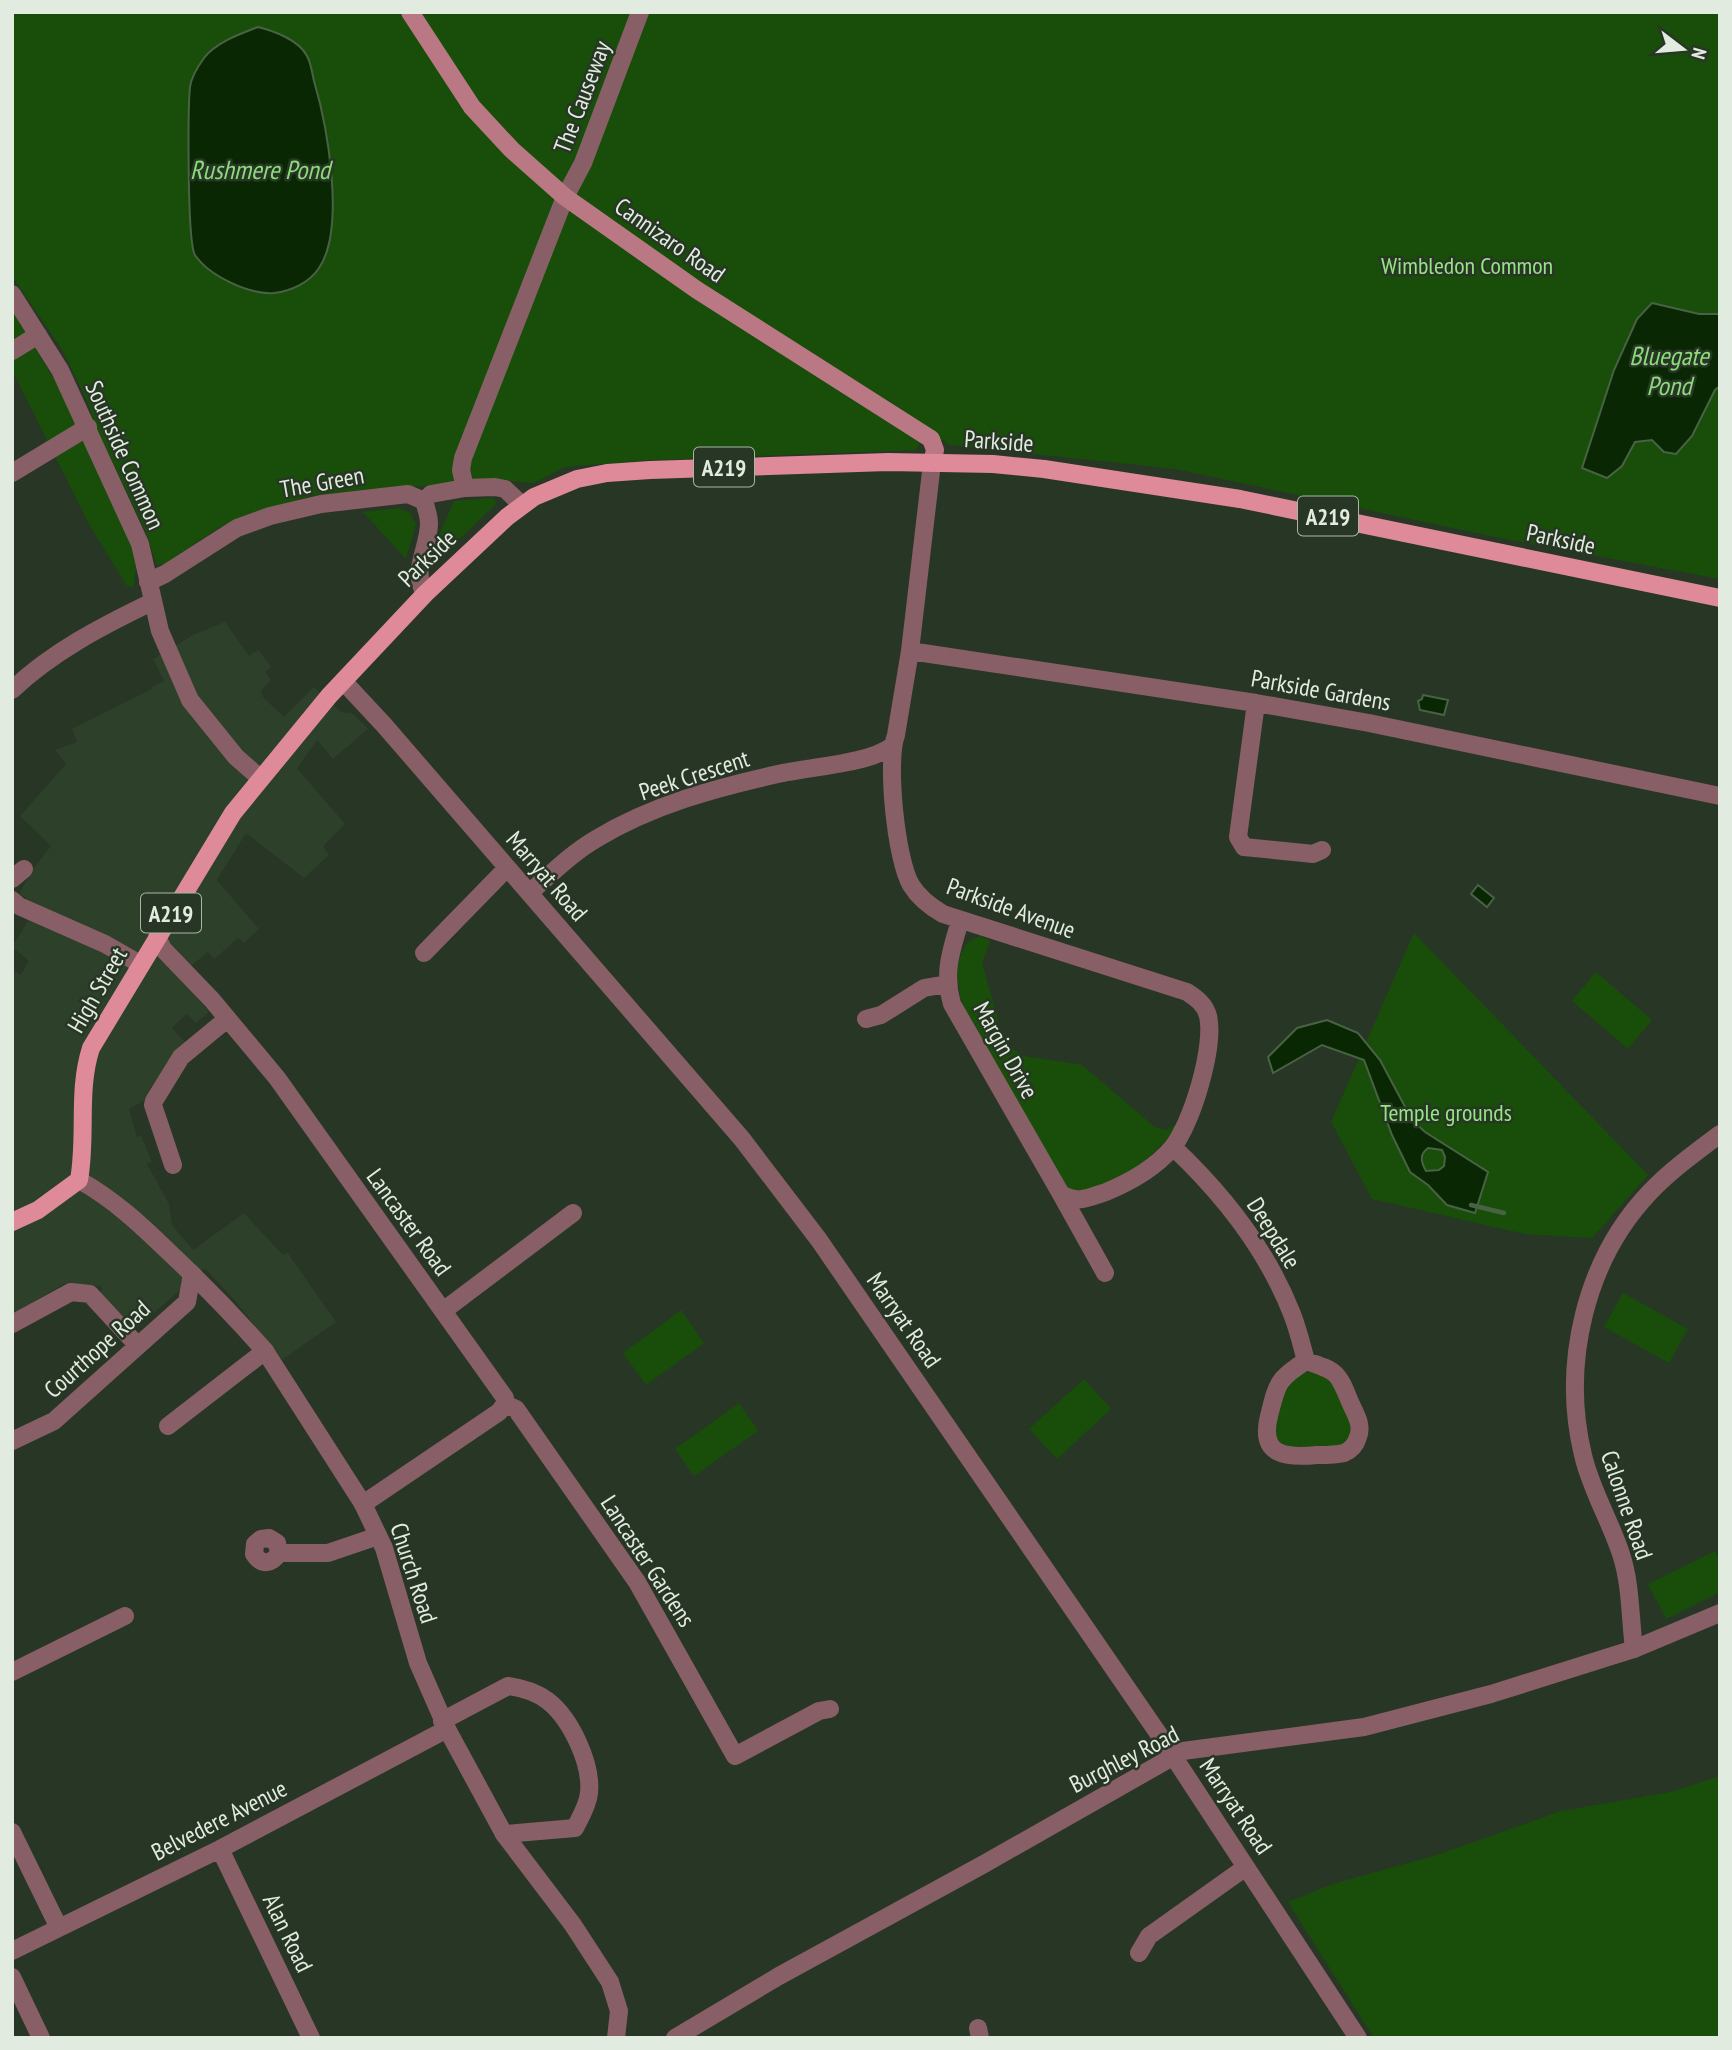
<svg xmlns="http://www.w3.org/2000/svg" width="1732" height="2050" viewBox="0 0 1732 2050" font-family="'PT Sans Narrow',sans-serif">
	<rect width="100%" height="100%" fill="#283625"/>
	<path fill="#2d4029" d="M 225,622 L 249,656 L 259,650 L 271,667 L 265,672 L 271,680 L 261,691 L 263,697 L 284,717 L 314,687 L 341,712 L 352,713 L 368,729 L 333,759 L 317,740 L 297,768 L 345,824 L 323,846 L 329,855 L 304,878 L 246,833 L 217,880 L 259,929 L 244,943 L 238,938 L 214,959 L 208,952 L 179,976 L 209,1012 L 196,1023 L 187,1014 L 172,1028 L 186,1043 L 179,1046 L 146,1100 L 129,1109 L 137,1137 L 141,1136 L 152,1162 L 147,1164 L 169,1204 L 172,1225 L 193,1250 L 244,1213 L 283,1255 L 287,1252 L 336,1322 L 282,1360 L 236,1302 L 205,1268 L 132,1332 L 98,1294 L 102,1290 L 101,1286 L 64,1284 L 12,1314 L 12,974 L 14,971 L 21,975 L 29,961 L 12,947 L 38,905 L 19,894 L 33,869 L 51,846 L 20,816 L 66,764 L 55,750 L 77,742 L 72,729 L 152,689 L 152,687 L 164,681 L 153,659 L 195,634 Z"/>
	<path fill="#194e0a" d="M 12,12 L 1720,12 L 1720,579 L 1500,538 L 1175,469 L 949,445 L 943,440 L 920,443 L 916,450 L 650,460 L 565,467 L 534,483 L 496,480 L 313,495 L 263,511 L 220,527 L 164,564 L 157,565 L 145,530 L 95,425 L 88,403 L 63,351 L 12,276 Z
		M 12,309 L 59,388 L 132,545 L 136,569 L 133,588 L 127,586 L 89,524 L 12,370 Z
		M 492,498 L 496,501 L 495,505 L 436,561 L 433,561 L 430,556 L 454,501 Z
		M 399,508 L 410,513 L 416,524 L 406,559 L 363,512 Z
		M 1414,933 L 1648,1175 L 1592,1238 L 1525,1234 L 1372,1199 L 1331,1122 Z
		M 980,936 L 990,941 L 982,963 L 1002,1034 L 1011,1048 L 1024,1056 L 1082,1065 L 1155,1127 L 1166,1130 L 1178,1123 C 1161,1155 1103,1199 1065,1189 L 967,1018 C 960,997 950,967 966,945 C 968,942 976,938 980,936 Z
		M 1596,972 L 1652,1020 L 1628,1049 L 1572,1001 Z
		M 1623,1293 L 1688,1329 L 1669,1363 L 1604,1327 Z
		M 681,1310 L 704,1343 L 646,1385 L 623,1353 Z
		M 1309,1372 L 1318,1373 L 1337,1381 L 1355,1427 L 1351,1437 L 1341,1447 L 1287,1449 L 1277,1440 C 1272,1414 1281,1378 1309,1372 Z
		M 1084,1379 L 1111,1409 L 1057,1459 L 1029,1429 Z
		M 739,1403 L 758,1431 L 694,1476 L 675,1449 Z
		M 1715,1551 L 1720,1560 L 1720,1592 L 1666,1619 L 1648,1584 Z
		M 1720,1776 L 1720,2038 L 1374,2038 L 1288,1902 L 1333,1884 L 1440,1854 L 1561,1811 L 1671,1792 Z"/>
	<path fill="#082702" stroke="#496245" stroke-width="2" fill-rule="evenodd" d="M 258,27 C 274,31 299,40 307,56 C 311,63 312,73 314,81 C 327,125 346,228 319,268 C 309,283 291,291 274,293 C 250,295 209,276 195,255 C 187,242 188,108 190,87 C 191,78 199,65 204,58 C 216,42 240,34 258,27 Z
		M 1652,303 L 1699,314 L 1720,314 L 1720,386 L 1715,390 L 1692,436 L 1676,454 L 1664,452 L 1652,440 L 1635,442 L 1622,466 L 1607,478 L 1582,468 L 1614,370 L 1637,319 Z
		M 1423,695 L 1448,700 L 1444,715 L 1420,710 L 1418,701 L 1422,699 Z
		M 1478,885 L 1494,898 L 1487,907 L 1471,894 Z
		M 1327,1020 L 1358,1033 L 1380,1060 L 1412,1120 L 1425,1132 L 1488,1172 L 1475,1213 L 1447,1205 L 1428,1185 L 1410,1172 L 1392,1135 L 1364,1060 L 1322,1045 L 1273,1073 L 1268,1057 L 1297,1028 ZM 1428,1148 L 1442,1150 L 1445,1157 L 1444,1166 L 1439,1170 L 1426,1171 C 1421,1162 1419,1155 1428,1148 Z"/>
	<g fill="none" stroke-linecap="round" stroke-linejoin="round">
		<path stroke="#496245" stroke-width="4.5" d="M 1471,1205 L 1504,1213"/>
		<path stroke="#885f66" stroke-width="18" d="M 12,351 L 38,335
			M 932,463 L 910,651 L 896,735 C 886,761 896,860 911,885 C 919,898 931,907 943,914 L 1187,992 C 1196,998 1205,1004 1208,1016 C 1215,1046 1192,1124 1172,1148 C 1155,1168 1130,1182 1106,1192 C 1088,1198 1078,1204 1061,1194 L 952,1004 C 943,973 951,951 960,921
			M 12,473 L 88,427
			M 465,488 L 461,470 L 463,458 L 565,197 L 583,163 L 640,12
			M 424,501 L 431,494 L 465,488 L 495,487 L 505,489 L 522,505
			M 910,651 L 1256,703 L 1369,723 L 1720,796
			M 343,681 L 384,725 L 742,1139 L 819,1240 L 1160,1736 L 1358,2038
			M 12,690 C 52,652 102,626 152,602
			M 1256,703 L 1238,837 L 1244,847 L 1304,853 L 1313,854 L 1322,850
			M 12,879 L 24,869
			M 529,893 C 551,874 572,853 596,839 C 652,805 715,788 778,774 C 808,767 869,764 892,746
			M 12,900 L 19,906 L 105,944 L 140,964
			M 157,937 L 163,949 L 212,1000 L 277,1078 L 505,1398 L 505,1404 L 499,1412 L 363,1504
			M 424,953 L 507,868
			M 866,1019 L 881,1015 L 924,988 L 947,984
			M 1173,1147 C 1223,1194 1267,1250 1292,1314 C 1298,1329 1302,1346 1306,1361
			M 173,1165 L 153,1105 L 154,1101 L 181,1057 L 227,1019
			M 1061,1194 L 1105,1273
			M 443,1311 L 573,1213
			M 12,1324 L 71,1292 L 90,1294 L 138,1346
			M 1306,1361 C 1337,1371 1338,1372 1350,1402 C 1355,1413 1363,1425 1358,1437 C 1356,1444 1351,1450 1344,1453 C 1336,1455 1326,1455 1317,1455 C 1286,1458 1259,1456 1269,1416 C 1277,1384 1277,1379 1306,1361 Z
			M 505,1404 L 516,1409 L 637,1582 L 735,1756 L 819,1711 L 830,1709
			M 168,1426 L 265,1351
			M 12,1441 L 54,1421 L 187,1302 L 192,1274
			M 279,1553 C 272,1564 262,1566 254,1554 L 255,1544 L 261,1539 L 269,1538 L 277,1543 L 279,1553 L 328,1553 L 378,1536
			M 1634,1649 L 1720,1613
			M 12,1672 L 125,1616
			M 442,1721 L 508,1686 C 523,1688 536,1692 548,1701 C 571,1719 592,1764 589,1793 C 588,1805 580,1818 575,1828 L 504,1834
			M 12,1832 L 59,1928
			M 220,1849 L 311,2038
			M 12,1951 L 220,1849 L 447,1729
			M 1139,1953 L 1149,1936 L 1246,1867
			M 12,1977 L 41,2038
			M 978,2028 L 980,2038"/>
		<path stroke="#885f66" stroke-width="18" d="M 12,294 L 60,370 L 140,544 L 160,631 L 190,700 L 236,757 L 260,778
			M 148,582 L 165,574 L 237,528 L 270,516 L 321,504 L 408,494 L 424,501 C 426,508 429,516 429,523 C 429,548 411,570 425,594
			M 79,1180 C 115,1200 142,1226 171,1254 C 204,1285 235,1317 265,1351 L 363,1504 L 384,1548 L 418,1663 L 447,1729 L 504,1834 L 573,1925 L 610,1982 L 619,2011 L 616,2038
			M 675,2038 L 779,1976 L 984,1864 L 1183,1751 L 1364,1727 L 1491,1694 L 1634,1649 C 1630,1618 1631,1584 1621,1554 C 1610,1520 1591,1490 1583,1455 C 1561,1364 1585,1260 1650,1192 C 1671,1170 1696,1152 1720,1134"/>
		<path stroke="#b97883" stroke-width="18" d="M 410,12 L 472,107 L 512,150 L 565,197 L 697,290 L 931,439 L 935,450 L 932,463"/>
		<path stroke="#de8a99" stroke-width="18" d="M 12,1222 L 38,1210 L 79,1180 C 87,1136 77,1091 91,1048 L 233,813 L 329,696 L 425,594 L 507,517 L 534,497 L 577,479 L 607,473 L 650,470 L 888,462 L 993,464 L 1044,469 L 1240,499 L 1720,598"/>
	</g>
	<g text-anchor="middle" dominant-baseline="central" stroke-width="5" stroke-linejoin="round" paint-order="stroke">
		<g fill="#283625" stroke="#aab5a8" stroke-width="2">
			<rect x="694" y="447.5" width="60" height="39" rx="5"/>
			<rect x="1298" y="496.5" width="60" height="39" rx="5"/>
			<rect x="141" y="893.5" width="60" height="39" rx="5"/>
		</g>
		<g font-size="23" font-weight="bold" fill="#e2ebe0">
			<text x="724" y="467">A219</text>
			<text x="1328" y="516">A219</text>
			<text x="171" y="913">A219</text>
		</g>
		<g font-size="24" fill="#e2ebe0" stroke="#283625">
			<text transform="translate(582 97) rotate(-69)">The Causeway</text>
			<text transform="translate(670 240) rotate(35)">Cannizaro Road</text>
			<text transform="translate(999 441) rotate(4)">Parkside</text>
			<text transform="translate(125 455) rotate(66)">Southside Common</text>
			<text transform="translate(322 482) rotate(-10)">The Green</text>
			<text transform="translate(1561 539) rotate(12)">Parkside</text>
			<text transform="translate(427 558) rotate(-44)">Parkside</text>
			<text transform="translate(1321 690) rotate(10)">Parkside Gardens</text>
			<text transform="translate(694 775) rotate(-18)">Peek Crescent</text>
			<text transform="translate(547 876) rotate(49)">Marryat Road</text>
			<text transform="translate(1011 908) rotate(20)">Parkside Avenue</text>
			<text transform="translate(97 990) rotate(-60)">High Street</text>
			<text transform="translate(1006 1050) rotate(61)">Margin Drive</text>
			<text transform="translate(409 1222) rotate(54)">Lancaster Road</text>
			<text transform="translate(1274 1233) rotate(58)">Deepdale</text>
			<text transform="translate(904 1320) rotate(55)">Marryat Road</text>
			<text transform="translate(97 1349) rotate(-42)">Courthope Road</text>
			<text transform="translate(1627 1505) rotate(71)">Calonne Road</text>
			<text transform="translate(648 1561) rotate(57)">Lancaster Gardens</text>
			<text transform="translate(414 1573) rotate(72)">Church Road</text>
			<text transform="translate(1124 1759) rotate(-27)">Burghley Road</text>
			<text transform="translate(1236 1806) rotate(56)">Marryat Road</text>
			<text transform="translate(219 1820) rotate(-27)">Belvedere Avenue</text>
			<text transform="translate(288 1933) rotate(64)">Alan Road</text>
		</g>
		<g font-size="24" fill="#96e584" stroke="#283625">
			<text x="1467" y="265">Wimbledon Common</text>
			<text x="1446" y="1112">Temple grounds</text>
		</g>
		<g font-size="26" font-style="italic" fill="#8cdb7b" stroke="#283625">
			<text x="260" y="169">Rushmere Pond</text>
			<text x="1669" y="355">Bluegate<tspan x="1669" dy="30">Pond</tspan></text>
		</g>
	</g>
	<rect width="1732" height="2050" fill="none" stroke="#e2ebe0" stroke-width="28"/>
	<g transform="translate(1683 49) rotate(106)" stroke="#283625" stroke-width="5" paint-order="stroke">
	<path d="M0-5L12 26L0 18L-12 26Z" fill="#e2ebe0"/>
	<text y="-10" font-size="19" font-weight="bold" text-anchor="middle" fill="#e2ebe0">N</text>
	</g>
</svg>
